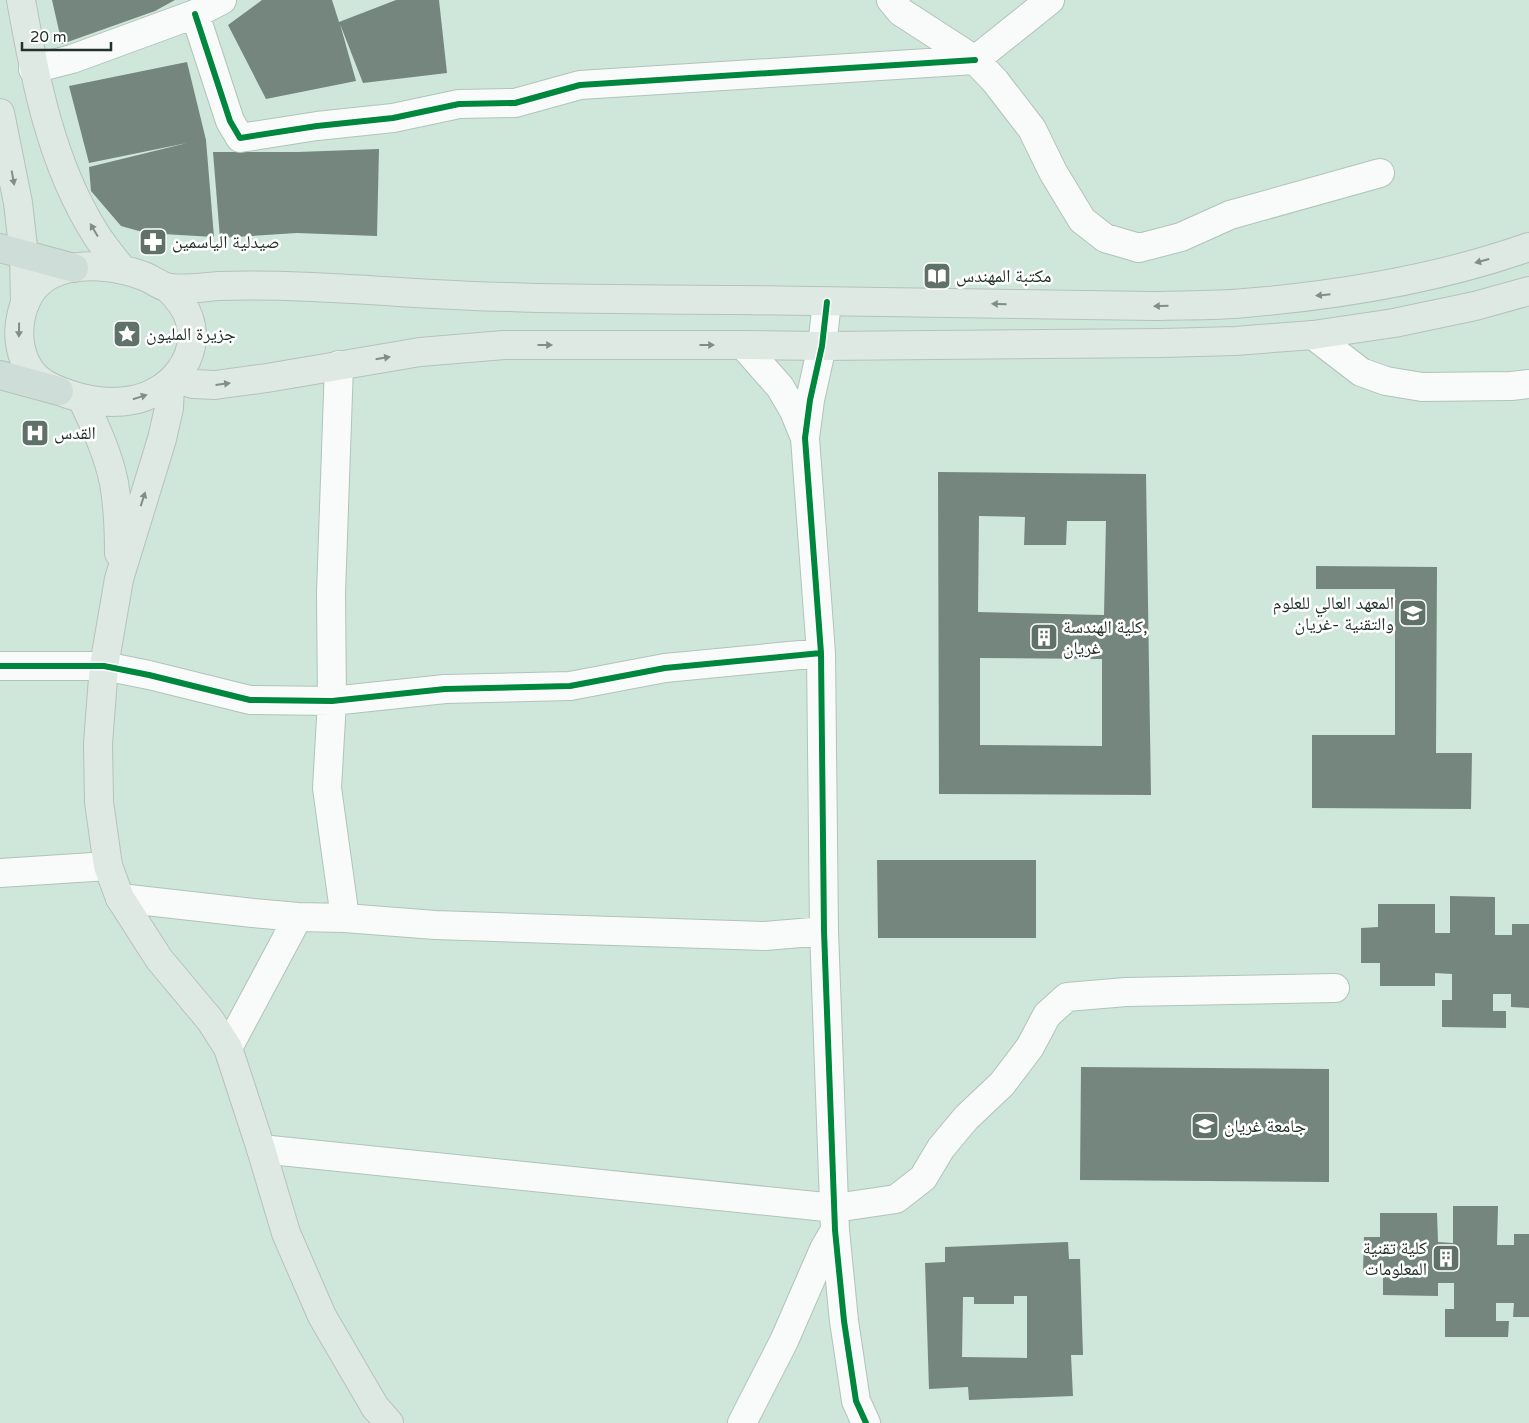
<svg xmlns="http://www.w3.org/2000/svg" width="1529" height="1423" viewBox="0 0 1529 1423" font-family="'Varela Round','Noto Naskh Arabic',sans-serif">
	<rect width="100%" height="100%" fill="#cfe6db"/>
	<path fill="#75867e" fill-rule="evenodd" d="M 52,0 L 175,0 L 155,11 L 62,44 Z
		M 262,0 L 332,0 L 339,22 L 396,0 L 439,0 L 447,73 L 363,83 L 340,24 L 356,81 L 266,99 L 228,25 Z
		M 187,62 L 206,140 L 214,237 L 146,233 L 121,226 L 91,191 L 89,167 L 187,143 L 89,163 L 69,86 Z
		M 379,149 L 377,236 L 297,233 L 220,238 L 213,152 L 298,152 Z
		M 938,472 L 1146,474 L 1151,795 L 939,794 ZM 979,516 L 1025,517 L 1024,545 L 1066,545 L 1067,521 L 1106,521 L 1104,615 L 978,612 ZM 980,658 L 1102,659 L 1102,746 L 980,745 Z
		M 1316,566 L 1437,567 L 1436,753 L 1472,753 L 1471,809 L 1312,808 L 1312,735 L 1395,735 L 1395,589 L 1316,589 Z
		M 877,860 L 1036,860 L 1036,938 L 878,938 Z
		M 1450,896 L 1495,897 L 1495,935 L 1512,935 L 1512,924 L 1529,924 L 1529,1008 L 1511,1007 L 1511,994 L 1493,994 L 1493,1011 L 1506,1011 L 1506,1028 L 1442,1027 L 1442,1000 L 1452,1000 L 1452,974 L 1435,973 L 1435,986 L 1380,986 L 1380,963 L 1361,963 L 1361,928 L 1378,927 L 1378,904 L 1435,904 L 1435,933 L 1450,933 Z
		M 1081,1067 L 1329,1069 L 1329,1182 L 1080,1180 Z
		M 1453,1206 L 1498,1206 L 1497,1245 L 1514,1245 L 1514,1234 L 1529,1234 L 1529,1317 L 1513,1317 L 1514,1303 L 1496,1303 L 1496,1321 L 1509,1321 L 1508,1337 L 1445,1337 L 1445,1309 L 1454,1309 L 1454,1283 L 1438,1283 L 1438,1296 L 1383,1295 L 1383,1272 L 1363,1272 L 1364,1237 L 1380,1237 L 1380,1213 L 1437,1213 L 1438,1242 L 1453,1243 Z
		M 1068,1242 L 1069,1259 L 1080,1259 L 1083,1355 L 1071,1355 L 1073,1396 L 969,1400 L 968,1387 L 929,1389 L 925,1263 L 945,1262 L 945,1247 ZM 1014,1296 L 1027,1296 L 1027,1358 L 962,1357 L 963,1297 L 974,1297 L 974,1304 L 1014,1304 Z"/>
	<g fill="none" stroke-linecap="round" stroke-linejoin="round">
		<defs>
			<path id="minor" d="M 891,0 L 901,12 L 975,60
				M 1050,0 L 975,60 L 995,81 L 1032,129 L 1053,172 L 1082,220 L 1105,238 L 1139,248 L 1181,237 L 1230,215 L 1380,173
				M 195,14 L 230,121 L 240,138 L 317,126 L 393,118 L 459,104 L 515,103 L 580,85 L 975,60
				M 33,69 L 72,59 L 195,14 L 222,0
				M 827,302 L 822,346 L 810,400 L 805,438 L 821,653 L 824,931 L 835,1230 L 844,1321 L 856,1401 L 866,1423
				M 1313,335 L 1361,372 L 1386,381 L 1422,387 L 1511,386 L 1529,384
				M 743,345 L 780,387 L 794,411 L 805,438
				M 339,365 L 331,593 L 332,701 L 327,788 L 345,918
				M 0,666 L 104,666 L 149,675 L 250,700 L 332,701 L 445,689 L 570,686 L 665,668 L 821,653
				M 0,873 L 108,866
				M 120,898 L 253,913 L 298,917 L 345,918 L 435,925 L 765,936 L 824,931
				M 228,1048 L 298,917
				M 261,1149 L 835,1208 L 896,1199 L 923,1178 L 941,1148 L 966,1118 L 1002,1084 L 1030,1047 L 1047,1015 L 1067,997 L 1126,992 L 1335,988
				M 742,1423 L 784,1341 L 824,1249 L 835,1230"/>
			<path id="major" d="M 21,0 C 35,79 51,163 95,233 C 103,246 113,258 123,270
				M 0,113 L 18,203 L 24,255 L 25,304
				M 168,288 C 177,297 185,306 189,318 C 202,357 170,393 133,400 C 112,404 88,401 68,394 C 51,388 35,381 27,365 C 11,336 20,289 52,274 C 79,261 119,266 146,277 C 153,280 159,285 166,287 C 179,291 204,287 218,286 C 315,283 411,295 507,297 C 584,300 661,299 738,300 C 876,302 1015,304 1154,306 C 1184,305 1215,306 1245,303 C 1341,295 1438,279 1529,247
				M 175,378 L 193,384 L 215,385 L 267,378 L 420,352 L 504,345 L 743,345 L 822,346 L 1162,343 L 1235,341 L 1313,335 L 1394,323 L 1475,306 L 1529,291
				M 170,383 L 169,408 L 162,439 L 119,579 L 104,666 L 98,743 L 99,802 L 108,866 L 120,898 L 159,959 L 210,1020 L 228,1048 L 261,1149 L 286,1233 L 322,1316 L 375,1407 L 389,1423
				M 82,399 C 95,426 108,453 114,483 C 118,506 119,529 119,553"/>
			<path id="highway" d="M 0,248 L 74,268
				M 0,375 L 59,391"/>
		</defs>
		<use href="#minor" stroke="#b1c3bb" stroke-width="30"/>
		<use href="#major" stroke="#b5c2bc" stroke-width="30"/>
		<use href="#highway" stroke="#b5c2bc" stroke-width="30"/>
		<use href="#minor" stroke="#f8fbfa" stroke-width="28"/>
		<use href="#major" stroke="#dfe9e4" stroke-width="28"/>
		<use href="#highway" stroke="#ceddd7" stroke-width="28"/>
		<defs>
			<path id="cycleway" d="M 195,14 L 230,121 L 240,138 L 317,126 L 393,118 L 459,104 L 515,103 L 580,85 L 975,60
				M 827,302 L 822,346 L 810,400 L 805,438 L 821,653 L 824,931 L 835,1230 L 844,1321 L 856,1401 L 866,1423
				M 0,666 L 104,666 L 149,675 L 250,700 L 332,701 L 445,689 L 570,686 L 665,668 L 821,653"/>
		</defs>
		<use href="#cycleway" stroke="#fff" stroke-width="9"/>
		<use href="#cycleway" stroke="#00873e" stroke-width="6"/>
	</g>
	<defs><path id="oneway-solid" d="M-6-.8H1V-3.2L6.5 0L1 3.2V.8H-6Z" transform="scale(1.25)"/></defs>
	<g fill="#808e88">
		<use href="#oneway-solid" transform="translate(13 178) rotate(80)"/>
		<use href="#oneway-solid" transform="translate(94 230) rotate(-121)"/>
		<use href="#oneway-solid" transform="translate(1482 261) rotate(165)"/>
		<use href="#oneway-solid" transform="translate(1323 295) rotate(174)"/>
		<use href="#oneway-solid" transform="translate(999 304) rotate(-179)"/>
		<use href="#oneway-solid" transform="translate(1161 306) rotate(178)"/>
		<use href="#oneway-solid" transform="translate(19 330) rotate(91)"/>
		<use href="#oneway-solid" transform="translate(545 345)"/>
		<use href="#oneway-solid" transform="translate(707 345)"/>
		<use href="#oneway-solid" transform="translate(383 358) rotate(-9)"/>
		<use href="#oneway-solid" transform="translate(223 384) rotate(-7)"/>
		<use href="#oneway-solid" transform="translate(140 397) rotate(-17)"/>
		<use href="#oneway-solid" transform="translate(143 499) rotate(-72)"/>
	</g>
	<defs>
		<symbol id="pharmacy-square" viewBox="-11 -11 22 22"><rect x="-9" y="-9" width="18" height="18" rx="4" fill="#5f7169" stroke="#fff"/><path d="M-2-6h4v4h4v4h-4v4h-4v-4h-4v-4h4Z" fill="#fff"/></symbol>
		<symbol id="library-square" viewBox="-11 -11 22 22"><rect x="-9" y="-9" width="18" height="18" rx="4" fill="#5f7169" stroke="#fff"/><path d="M-6-4Q-3-5.5-.7-3.5V5Q-3 3-6 4ZM6-4Q3-5.5 .7-3.5V5Q3 3 6 4Z" fill="#fff"/></symbol>
		<symbol id="sight-square" viewBox="-11 -11 22 22"><rect x="-9" y="-9" width="18" height="18" rx="4" fill="#5f7169" stroke="#fff"/><path d="M0-6L1.8-2.2L6-1.7L2.9 1.2L3.7 5.4L0 3.3L-3.7 5.4L-2.9 1.2L-6-1.7L-1.8-2.2Z" fill="#fff"/></symbol>
		<symbol id="hospital-square" viewBox="-11 -11 22 22"><rect x="-9" y="-9" width="18" height="18" rx="4" fill="#5f7169" stroke="#fff"/><path d="M-5-5h3v3.5h4V-5h3V5h-3V1.5h-4V5h-3Z" fill="#fff"/></symbol>
		<symbol id="university-square" viewBox="-11 -11 22 22"><rect x="-9" y="-9" width="18" height="18" rx="4" fill="#5f7169" stroke="#fff"/><path d="M0-5L7-2L0 1L-7-2ZM-4 1L0 2.5L4 1V4Q0 6-4 4Z" fill="#fff"/></symbol>
		<symbol id="building-square" viewBox="-11 -11 22 22"><rect x="-9" y="-9" width="18" height="18" rx="4" fill="#5f7169" stroke="#fff"/><path d="M-4-6H4V6H1V3H-1V6H-4ZM-2.5-4.3h1.7v1.8h-1.7ZM.8-4.3h1.7v1.8H.8ZM-2.5-1h1.7V.8h-1.7ZM.8-1h1.7V.8H.8Z" fill="#fff"/></symbol>
	</defs>
	<g fill-rule="evenodd">
		<use href="#pharmacy-square" x="137" y="226" width="32" height="32"/>
		<use href="#library-square" x="921" y="260" width="32" height="32"/>
		<use href="#sight-square" x="111" y="318" width="32" height="32"/>
		<use href="#hospital-square" x="19" y="417" width="32" height="32"/>
		<use href="#university-square" x="1397" y="597" width="32" height="32"/>
		<use href="#building-square" x="1028" y="621" width="32" height="32"/>
		<use href="#university-square" x="1189" y="1110" width="32" height="32"/>
		<use href="#building-square" x="1430" y="1242" width="32" height="32"/>
	</g>
	<g text-anchor="middle" dominant-baseline="central" stroke-width="5" stroke-linejoin="round" paint-order="stroke">
		<g font-size="18" fill="#22322b" stroke="#fff" text-anchor="start">
			<text x="172" y="242">صيدلية الياسمين</text>
			<text x="956" y="276">مكتبة المهندس</text>
			<text x="146" y="334">جزيرة المليون</text>
			<text x="54" y="433">القدس</text>
			<text x="1394" y="603" text-anchor="end">المعهد العالي للعلوم<tspan x="1394" dy="21">والتقنية -غريان</tspan></text>
			<text x="1063" y="627">كلية الهندسة,<tspan x="1063" dy="21">غريان</tspan></text>
			<text x="1224" y="1126">جامعة غريان</text>
			<text x="1427" y="1248" text-anchor="end">كلية تقنية<tspan x="1427" dy="21">المعلومات</tspan></text>
		</g>
	</g>
	<path d="M22 42v8h89v-8" fill="none" stroke="#22322b" stroke-width="2.5"/>
	<text x="30" y="42" font-size="15" fill="#22322b" stroke="#ffffff" stroke-width="4" paint-order="stroke">20 m</text>
</svg>
